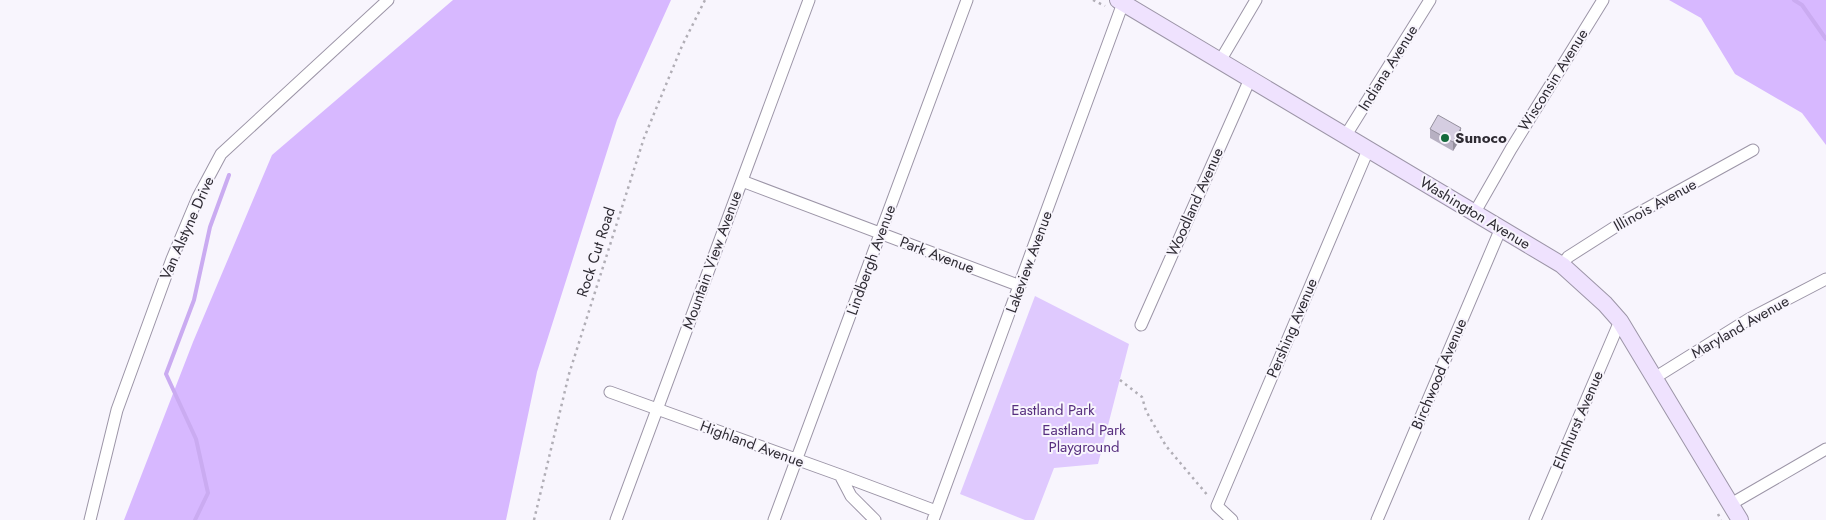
<svg xmlns="http://www.w3.org/2000/svg" width="1826" height="520" viewBox="0 0 1826 520" font-family="Jost,sans-serif">
	<rect width="100%" height="100%" fill="#f8f5fd"/>
	<path fill="#dfc9fe" d="M 1035,296 L 1129,344 L 1098,464 L 1054,468 L 1034,520 L 1025,520 L 960,494 Z"/>
	<path fill="#d7b8ff" d="M 453,0 L 671,0 L 617,120 L 537,372 L 506,520 L 124,520 L 193,342 L 272,155 Z
		M 1669,0 L 1826,0 L 1826,145 L 1802,113 L 1735,74 L 1701,18 Z"/>
	<g fill="none" stroke-linecap="round" stroke-linejoin="round">
		<path stroke="#caabf1" stroke-width="4" d="M 1794,0 L 1802,5 L 1826,39
			M 195,520 L 208,493 L 196,439 L 166,374 L 194,300 L 210,227 L 229,175"/>
		<defs>
			<path id="street" d="M 1220,61 L 1256,0
				M 1346,135 L 1430,0
				M 742,181 L 1020,286
				M 1475,212 L 1511,149 L 1603,0
				M 1562,265 L 1568,257 L 1626,220 L 1753,150
				M 1141,325 L 1250,79
				M 1656,377 L 1749,319 L 1826,279
				M 610,392 L 840,475 L 851,496 L 875,520
				M 840,475 L 936,511
				M 1731,504 L 1826,449
				M 90,520 L 117,410 L 172,259 L 198,197 L 221,154 L 388,0
				M 616,520 L 809,0
				M 774,520 L 967,0
				M 933,520 L 1123,3
				M 1232,520 L 1217,506 L 1368,150
				M 1377,520 L 1501,228
				M 1535,520 L 1620,321"/>
			<path id="secondary" d="M 1118,0 L 1562,265 L 1605,304 L 1620,321 L 1740,520"/>
		</defs>
		<use href="#street" stroke="#9c95a7" stroke-width="13"/>
		<use href="#secondary" stroke="#9c95a7" stroke-width="18"/>
		<path stroke="#b1aeb6" stroke-width="2.5" stroke-dasharray="2.5 4" stroke-linecap="butt" d="M 1093,0 L 1105,6
			M 1120,380 L 1142,397 L 1146,411 L 1166,446 L 1209,497
			M 1718,514 L 1721,520
			M 534,520 L 569,374 L 644,138 L 682,46 L 705,0"/>
		<use href="#street" stroke="#fff" stroke-width="11"/>
		<use href="#secondary" stroke="#efe2fe" stroke-width="16"/>
	</g>
	<path fill="#b7b0c2" d="M 1430,129 L 1461,138 L 1453,151 L 1430,138 Z"/>
	<path fill="#95909e" d="M 1461,128 L 1461,138 L 1453,151 L 1453,142 Z"/>
	<path fill="#d5cde1" stroke="#95909e" d="M 1438,115 L 1461,128 L 1453,142 L 1430,129 Z"/>
	<circle fill="#146a3c" stroke="#f8f5fd" stroke-width="2" cx="1445" cy="138" r="5"/>
	<g text-anchor="middle" dominant-baseline="central" stroke-width="4" stroke-linejoin="round" paint-order="stroke">
		<g font-size="15" fill="#2e2b33" stroke="#f8f5fd">
			<text transform="translate(1388 68) rotate(-58)">Indiana Avenue</text>
			<text transform="translate(1553 80) rotate(-58)">Wisconsin Avenue</text>
			<text transform="translate(1195 202) rotate(-66)">Woodland Avenue</text>
			<text transform="translate(1655 205) rotate(-29)">Illinois Avenue</text>
			<text transform="translate(1475 213) rotate(31)">Washington Avenue</text>
			<text transform="translate(187 228) rotate(-66)">Van Alstyne Drive</text>
			<text transform="translate(596 252) rotate(-72)">Rock Cut Road</text>
			<text transform="translate(937 255) rotate(21)">Park Avenue</text>
			<text transform="translate(712 260) rotate(-70)">Mountain View Avenue</text>
			<text transform="translate(871 260) rotate(-70)">Lindbergh Avenue</text>
			<text transform="translate(1029 262) rotate(-70)">Lakeview Avenue</text>
			<text transform="translate(1740 327) rotate(-30)">Maryland Avenue</text>
			<text transform="translate(1292 328) rotate(-67)">Pershing Avenue</text>
			<text transform="translate(1439 374) rotate(-67)">Birchwood Avenue</text>
			<text transform="translate(1578 420) rotate(-67)">Elmhurst Avenue</text>
			<text transform="translate(752 444) rotate(20)">Highland Avenue</text>
		</g>
		<g font-size="15" font-weight="bold" fill="#2e2b33" stroke="#f8f5fd" text-anchor="start">
			<text x="1455" y="138">Sunoco</text>
		</g>
		<g font-size="15" fill="#572f7f" stroke="#f8f5fd">
			<text x="1053" y="410">Eastland Park</text>
			<text x="1084" y="430">Eastland Park<tspan x="1084" dy="17">Playground</tspan></text>
		</g>
	</g>
</svg>
